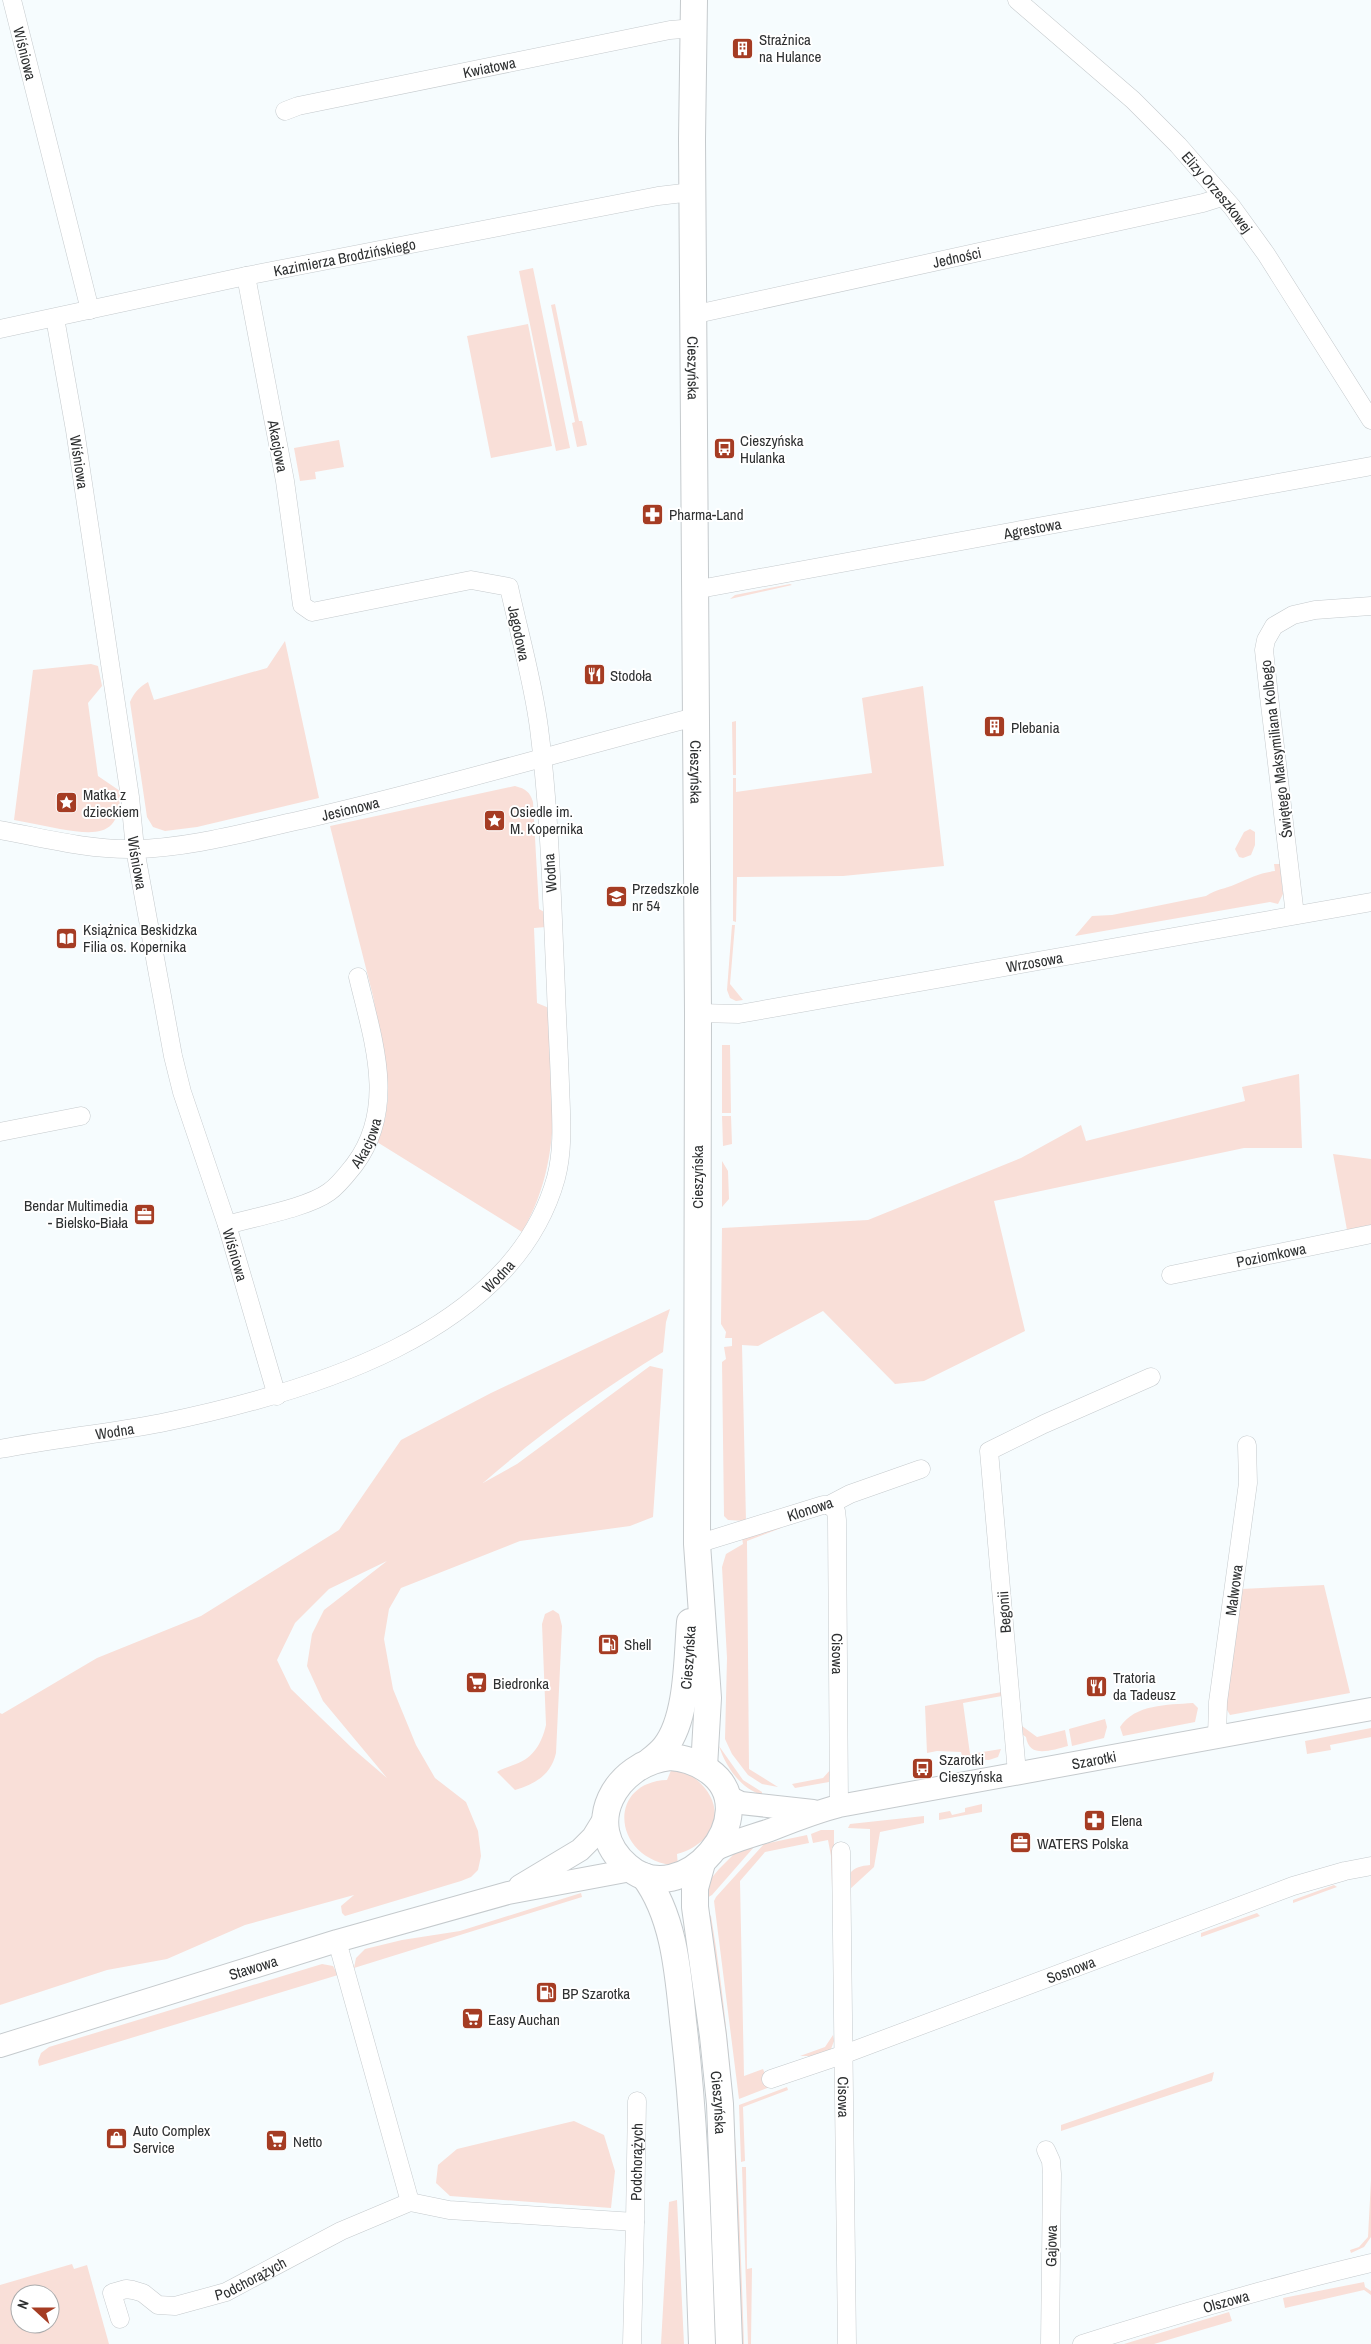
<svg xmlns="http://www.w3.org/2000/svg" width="1371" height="2344" viewBox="0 0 1371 2344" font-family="'Archivo Narrow',sans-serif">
	<rect width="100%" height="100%" fill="#f6fcfe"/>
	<path fill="#f9dfd8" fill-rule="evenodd" d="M 533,268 L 570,448 L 556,451 L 519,271 Z
		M 555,304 L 579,421 L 582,421 L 587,445 L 577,447 L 572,423 L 575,422 L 551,305 Z
		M 528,324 L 552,446 L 491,458 L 467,336 Z
		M 339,440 L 344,467 L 315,472 L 316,479 L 300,481 L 294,448 Z
		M 790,584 L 792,585 L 730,599 L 735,595 Z
		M 285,641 L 319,798 L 197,827 L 165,831 L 153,827 L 147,817 L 130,702 C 134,693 139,687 148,682 L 154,700 L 267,668 Z
		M 91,664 L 98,666 L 102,686 L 88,703 L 98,776 L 120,791 C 121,837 97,835 60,829 C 45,826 30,823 14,820 L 33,670 Z
		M 923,686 L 944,866 L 843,876 L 737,877 L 736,922 L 733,921 L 733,778 L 736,778 L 736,792 L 872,773 L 862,698 Z
		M 736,721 L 736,775 L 733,775 L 732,722 Z
		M 515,786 C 526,789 530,792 533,802 L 539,909 L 546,913 L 546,927 L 534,928 L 537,1003 L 549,1008 C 553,1087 564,1160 522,1232 L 377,1142 L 385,1119 L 388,1098 L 386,1071 L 373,996 L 330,826 Z
		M 1250,829 L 1255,832 L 1255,845 L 1251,855 L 1243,858 L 1239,857 L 1235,849 L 1244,832 Z
		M 1274,864 L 1280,864 L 1283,894 L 1278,904 L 1270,902 L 1075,936 L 1092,916 L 1112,915 L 1206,896 C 1216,889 1225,889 1236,884 C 1250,878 1259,873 1275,871 Z
		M 732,925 L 735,925 L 730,984 L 743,1000 L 736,1001 L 730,998 L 727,990 Z
		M 722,1045 L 730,1045 L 731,1113 L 722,1113 Z
		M 1299,1074 L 1302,1148 L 1244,1148 L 994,1201 L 1025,1331 L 924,1381 L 895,1384 L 823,1311 L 758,1346 L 742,1345 L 746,1521 L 728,1520 L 724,1516 L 722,1362 L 726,1359 L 724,1347 L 732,1346 L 732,1338 L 725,1338 L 726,1332 L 721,1324 L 722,1228 L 868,1220 L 1021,1158 L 1081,1125 L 1086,1141 L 1245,1101 L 1242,1087 Z
		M 722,1116 L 731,1116 L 732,1144 L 723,1146 Z
		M 1333,1154 L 1371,1159 L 1371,1225 L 1347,1230 Z
		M 722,1161 L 728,1171 L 729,1199 L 722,1207 Z
		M 670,1309 L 666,1322 L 663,1352 C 600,1391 539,1434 483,1483 L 517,1464 L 650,1366 L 663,1369 L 653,1517 L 630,1526 L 520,1541 L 401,1588 L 389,1609 L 384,1639 L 393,1689 L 416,1745 L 435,1778 L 466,1802 L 478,1831 L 481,1856 L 478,1870 L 471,1877 L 461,1881 L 345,1916 L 342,1913 L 341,1906 L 354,1895 L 245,1925 L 167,1959 L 107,1970 L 0,2005 L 0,1713 L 2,1714 L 97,1658 L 201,1616 L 339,1530 L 401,1440 L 491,1393 ZM 387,1561 L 324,1610 L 312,1634 L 307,1666 L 323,1701 L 387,1778 L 352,1748 L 291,1689 L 277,1660 L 295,1623 L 329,1589 Z
		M 779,1526 L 781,1528 L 747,1541 L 749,1769 L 778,1787 L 762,1784 L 748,1775 L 732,1754 L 725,1739 L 727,1658 L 722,1567 L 726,1554 L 743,1544 L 742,1538 Z
		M 1324,1585 L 1350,1693 L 1230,1715 L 1226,1708 L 1241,1589 Z
		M 553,1610 L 559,1614 L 562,1626 L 556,1753 C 551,1775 535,1784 515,1790 L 497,1772 C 503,1768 509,1767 516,1764 C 533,1758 542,1743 546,1725 L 542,1624 L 545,1614 Z
		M 1002,1692 L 1002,1696 L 963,1703 L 970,1754 L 1001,1749 L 998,1757 L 989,1760 L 963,1759 L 961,1752 L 937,1751 L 927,1753 L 925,1706 Z
		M 1193,1703 L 1198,1708 L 1195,1722 L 1123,1736 L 1120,1727 C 1135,1704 1167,1705 1193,1703 Z
		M 1105,1719 L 1107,1727 L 1104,1738 L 1072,1746 L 1069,1729 Z
		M 1022,1726 L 1037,1737 L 1065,1730 L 1068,1746 C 1052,1750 1029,1759 1026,1737 L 1019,1732 Z
		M 1371,1728 L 1371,1737 L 1330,1745 L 1331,1750 L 1307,1754 L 1305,1741 Z
		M 719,1746 L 743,1780 L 762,1792 L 762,1795 C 740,1788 726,1767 719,1746 Z
		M 672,1768 C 680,1771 690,1773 696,1779 C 729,1807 716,1843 677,1854 L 678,1866 C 611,1861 606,1782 667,1780 Z
		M 831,1769 L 829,1782 L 795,1788 L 792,1784 L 823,1778 Z
		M 982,1804 L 982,1812 L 939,1820 L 939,1813 L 950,1811 L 952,1815 L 965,1812 L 965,1808 Z
		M 924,1816 L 924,1823 L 880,1832 L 874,1867 L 849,1890 L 849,1874 C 855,1867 861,1866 870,1865 L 870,1829 L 848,1828 L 850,1824 Z
		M 821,1830 L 834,1830 L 834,1888 L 832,1888 L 831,1856 L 828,1840 L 813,1843 L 811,1834 Z
		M 807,1835 L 809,1843 L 765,1852 L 740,1881 L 744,2076 L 763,2069 L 770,2087 L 739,2099 L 714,1901 L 716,1897 L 764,1844 Z
		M 761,1839 L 712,1895 L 705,1899 L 709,1881 L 719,1869 L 740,1848 Z
		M 1334,1885 L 1337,1887 L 1293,1903 L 1293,1900 Z
		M 581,1893 L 582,1897 L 354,1968 L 356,1958 L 365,1949 L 402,1940 L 460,1931 Z
		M 705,1911 L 711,1916 C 735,2058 739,2201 744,2344 L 739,2344 Z
		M 1257,1913 L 1260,1916 L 1201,1937 L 1201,1933 Z
		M 322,1964 L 333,1966 L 338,1975 L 39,2066 L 38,2061 L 41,2053 L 49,2047 Z
		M 833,2035 L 834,2041 L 831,2049 L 815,2056 L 800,2056 L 825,2047 Z
		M 1214,2072 L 1212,2081 L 1061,2131 L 1061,2125 Z
		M 787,2087 L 788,2090 L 743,2107 L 745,2161 L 741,2162 L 739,2105 Z
		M 574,2121 L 604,2135 L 615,2171 L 611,2208 L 450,2196 L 436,2183 L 438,2165 L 457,2149 Z
		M 742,2167 L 746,2167 L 747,2269 L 752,2268 L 751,2344 L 748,2344 Z
		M 1371,2180 L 1371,2237 L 1364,2247 L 1351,2253 L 1350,2250 L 1359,2247 L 1368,2237 Z
		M 677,2200 L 684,2344 L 661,2344 L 669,2202 Z
		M 72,2264 L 74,2269 L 87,2265 L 109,2344 L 0,2344 L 0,2285 ZM 20,2294 L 50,2294 L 50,2324 L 20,2324 Z
		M 1364,2282 L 1365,2287 L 1371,2291 L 1371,2295 L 1364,2290 L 1285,2308 L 1283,2298 Z
		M 1229,2312 L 1232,2321 L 1154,2344 L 1124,2344 Z"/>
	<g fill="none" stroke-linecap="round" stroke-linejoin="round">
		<defs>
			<g id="minor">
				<path id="s1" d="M 12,0 L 90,310"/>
				<path id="s2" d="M 1017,0 L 1133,100 L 1178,145 L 1232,207 L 1266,254 L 1371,420"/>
				<path id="s3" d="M 285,111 L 298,106 L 670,30 L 695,28"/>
				<path id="s4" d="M 692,315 L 1203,203 L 1222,197"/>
				<path id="s5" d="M 55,318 L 75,430 L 130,797 L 135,849 L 173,1056 L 182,1092 L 227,1225 L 277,1396"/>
				<path id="s6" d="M 0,329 L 246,276 L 658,196 L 692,192"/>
				<path id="s7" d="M 694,590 L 1371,466"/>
				<path id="s8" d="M 0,830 C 44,838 88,850 134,849 C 190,848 246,832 301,820 C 433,790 563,751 695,717"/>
				<path d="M 1295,915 L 1269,696 L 1264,650 L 1266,640 L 1274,626 L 1293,615 L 1315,610 L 1371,606"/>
				<path id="s9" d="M 698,1013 L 739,1014 L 1371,902"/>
				<path d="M 0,1132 L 81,1116"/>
				<path id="s10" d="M 227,1225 C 254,1217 307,1208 329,1192 C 339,1185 347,1174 355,1164 C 397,1107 373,1040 358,977"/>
				<path id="s11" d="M 1171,1275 L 1371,1234"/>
				<path id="s12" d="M 0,1449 C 53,1439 108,1433 161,1423 C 302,1394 512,1336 556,1178 C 564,1148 561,1115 560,1084 C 559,1053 557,1022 556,990 C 552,903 550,815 539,728 C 533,681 519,633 509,587 L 471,580 L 312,612 L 302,605 L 285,481 L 246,276"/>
				<path id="s13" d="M 829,1505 L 836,1511 L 837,1520 L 839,1806"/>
				<path d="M 697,1544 L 823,1505 L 829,1505 L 850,1494 L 921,1469"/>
				<path id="s14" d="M 1217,1737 L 1218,1702 L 1248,1483 L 1247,1445"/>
				<path d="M 1017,1773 L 989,1451 L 1044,1424 L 1151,1377"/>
				<path id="s15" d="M 841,1851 L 847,2344"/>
				<path d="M 337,1941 L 410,2202"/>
				<path id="s16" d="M 771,2079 L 842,2055 L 1293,1886 L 1345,1871 L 1371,1866"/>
				<path d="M 1046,2150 L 1051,2161 L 1052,2174 L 1050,2344"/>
				<path id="s17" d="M 635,2222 L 637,2101"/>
				<path id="s18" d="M 120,2319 L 112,2293 L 126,2289 L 133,2290 L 143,2293 L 158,2305 L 175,2306 L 226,2292 L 341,2231 L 410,2202 L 449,2210 L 635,2222 L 632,2344"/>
				<path id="s19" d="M 1082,2344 C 1178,2314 1273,2286 1371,2263"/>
			</g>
			<g id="tertiary">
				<path d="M 729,1797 L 741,1803 L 813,1811"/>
				<path id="s20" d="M 712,1851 C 732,1841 749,1837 770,1830 C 793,1821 815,1812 839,1806 L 1371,1709"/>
				<path d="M 520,1886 L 580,1850 L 593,1837 L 604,1819"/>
				<path id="s21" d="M 0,2046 L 337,1941 L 508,1893 L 631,1870"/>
			</g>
			<g id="secondary">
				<path id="s22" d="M 694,0 L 692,139 L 698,1013 L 697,1544 L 708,1698 L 704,1767"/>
				<path d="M 670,1757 C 684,1758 697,1762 709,1771 C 768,1813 682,1915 627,1866 C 580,1825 616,1763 670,1757 Z"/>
				<path id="s23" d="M 650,1761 C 655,1757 661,1752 665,1747 C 688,1718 687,1658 690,1622"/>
				<path id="s24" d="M 702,1863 L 695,1888 L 695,1907 L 713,2036 L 720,2104 L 729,2344"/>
				<path d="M 644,1876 C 674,1916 678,1972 683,2021 C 696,2128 698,2236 702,2344"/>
			</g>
		</defs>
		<use href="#minor" stroke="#c5cacd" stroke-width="19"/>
		<use href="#tertiary" stroke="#c5cacd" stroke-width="24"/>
		<use href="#secondary" stroke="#c5cacd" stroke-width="28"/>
		<use href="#minor" stroke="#fff" stroke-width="18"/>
		<use href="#tertiary" stroke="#fff" stroke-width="22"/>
		<use href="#secondary" stroke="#fff" stroke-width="26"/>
	</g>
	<defs>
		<symbol id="building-square" viewBox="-11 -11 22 22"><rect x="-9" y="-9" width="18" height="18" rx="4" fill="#a53c23" stroke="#fff"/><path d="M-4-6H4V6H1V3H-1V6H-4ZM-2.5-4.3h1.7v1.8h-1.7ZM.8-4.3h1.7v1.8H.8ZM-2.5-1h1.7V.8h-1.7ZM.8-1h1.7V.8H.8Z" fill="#fff"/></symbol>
		<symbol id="bus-square" viewBox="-11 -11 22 22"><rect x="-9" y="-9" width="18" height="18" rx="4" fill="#a53c23" stroke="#fff"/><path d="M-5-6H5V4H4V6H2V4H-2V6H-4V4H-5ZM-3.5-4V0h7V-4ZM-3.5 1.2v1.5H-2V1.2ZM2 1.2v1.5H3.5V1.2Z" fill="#fff"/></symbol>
		<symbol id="pharmacy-square" viewBox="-11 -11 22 22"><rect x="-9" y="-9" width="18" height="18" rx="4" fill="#a53c23" stroke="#fff"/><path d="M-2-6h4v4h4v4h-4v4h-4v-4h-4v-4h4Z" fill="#fff"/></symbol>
		<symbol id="restaurant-square" viewBox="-11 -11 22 22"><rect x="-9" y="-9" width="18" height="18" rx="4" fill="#a53c23" stroke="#fff"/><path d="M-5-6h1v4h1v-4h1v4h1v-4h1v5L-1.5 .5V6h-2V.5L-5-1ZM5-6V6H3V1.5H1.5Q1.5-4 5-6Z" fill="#fff"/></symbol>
		<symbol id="sight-square" viewBox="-11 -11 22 22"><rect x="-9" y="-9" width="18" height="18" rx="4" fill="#a53c23" stroke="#fff"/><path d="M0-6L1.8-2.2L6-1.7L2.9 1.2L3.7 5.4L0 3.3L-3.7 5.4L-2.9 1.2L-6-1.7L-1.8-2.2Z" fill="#fff"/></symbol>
		<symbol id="school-square" viewBox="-11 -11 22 22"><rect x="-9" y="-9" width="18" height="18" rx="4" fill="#a53c23" stroke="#fff"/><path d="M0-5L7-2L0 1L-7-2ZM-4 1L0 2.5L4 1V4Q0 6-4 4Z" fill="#fff"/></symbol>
		<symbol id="library-square" viewBox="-11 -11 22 22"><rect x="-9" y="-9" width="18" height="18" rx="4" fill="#a53c23" stroke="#fff"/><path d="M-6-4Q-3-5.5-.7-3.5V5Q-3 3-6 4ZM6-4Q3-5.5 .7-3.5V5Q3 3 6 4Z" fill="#fff"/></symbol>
		<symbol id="office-square" viewBox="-11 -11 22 22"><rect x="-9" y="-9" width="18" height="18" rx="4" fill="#a53c23" stroke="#fff"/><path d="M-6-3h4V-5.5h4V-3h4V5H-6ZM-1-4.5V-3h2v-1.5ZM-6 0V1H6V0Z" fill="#fff"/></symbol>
		<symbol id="fuel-square" viewBox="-11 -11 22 22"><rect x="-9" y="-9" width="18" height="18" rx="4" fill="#a53c23" stroke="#fff"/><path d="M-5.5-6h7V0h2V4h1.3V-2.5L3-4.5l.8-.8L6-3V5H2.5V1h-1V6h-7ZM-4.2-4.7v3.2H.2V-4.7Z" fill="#fff"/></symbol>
		<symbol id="supermarket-square" viewBox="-11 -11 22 22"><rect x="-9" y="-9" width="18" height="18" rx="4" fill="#a53c23" stroke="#fff"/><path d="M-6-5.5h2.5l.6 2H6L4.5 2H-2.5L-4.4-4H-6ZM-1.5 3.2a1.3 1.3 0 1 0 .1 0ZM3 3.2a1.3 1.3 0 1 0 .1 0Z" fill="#fff"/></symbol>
		<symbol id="shop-square" viewBox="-11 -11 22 22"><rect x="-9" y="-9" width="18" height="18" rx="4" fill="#a53c23" stroke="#fff"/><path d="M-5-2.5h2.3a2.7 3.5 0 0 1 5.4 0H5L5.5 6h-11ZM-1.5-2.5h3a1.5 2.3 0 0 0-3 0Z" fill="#fff"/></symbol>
	</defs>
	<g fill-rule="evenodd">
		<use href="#building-square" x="730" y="36" width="25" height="25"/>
		<use href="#bus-square" x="712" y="436" width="25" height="25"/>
		<use href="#pharmacy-square" x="640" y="502" width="25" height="25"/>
		<use href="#restaurant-square" x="582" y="662" width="25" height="25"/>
		<use href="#building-square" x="982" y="714" width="25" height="25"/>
		<use href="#sight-square" x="54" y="790" width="25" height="25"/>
		<use href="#sight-square" x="482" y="808" width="25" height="25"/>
		<use href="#school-square" x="604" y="884" width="25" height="25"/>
		<use href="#library-square" x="54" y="926" width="25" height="25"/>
		<use href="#office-square" x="132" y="1202" width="25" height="25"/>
		<use href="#fuel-square" x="596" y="1632" width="25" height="25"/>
		<use href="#supermarket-square" x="464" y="1670" width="25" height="25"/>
		<use href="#restaurant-square" x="1084" y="1674" width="25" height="25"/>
		<use href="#bus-square" x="910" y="1756" width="25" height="25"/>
		<use href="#pharmacy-square" x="1082" y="1808" width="25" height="25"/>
		<use href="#office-square" x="1008" y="1830" width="25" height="25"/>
		<use href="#fuel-square" x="534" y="1980" width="25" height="25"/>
		<use href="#supermarket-square" x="460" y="2006" width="25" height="25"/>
		<use href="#shop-square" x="104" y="2126" width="25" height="25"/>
		<use href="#supermarket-square" x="264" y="2128" width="25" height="25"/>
	</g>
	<g text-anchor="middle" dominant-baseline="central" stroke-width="4" stroke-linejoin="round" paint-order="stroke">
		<g font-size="15" fill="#2e3031" stroke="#fff" text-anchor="start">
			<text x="759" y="39">Strażnica<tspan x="759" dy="17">na Hulance</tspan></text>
			<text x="740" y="440">Cieszyńska<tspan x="740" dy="17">Hulanka</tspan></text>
			<text x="669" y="514">Pharma-Land</text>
			<text x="610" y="675">Stodoła</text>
			<text x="1011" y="727">Plebania</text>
			<text x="83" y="794">Matka z<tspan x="83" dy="17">dzieckiem</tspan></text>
			<text x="510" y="811">Osiedle im.<tspan x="510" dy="17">M. Kopernika</tspan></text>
			<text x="632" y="888">Przedszkole<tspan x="632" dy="17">nr 54</tspan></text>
			<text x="83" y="929">Książnica Beskidzka<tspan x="83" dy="17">Filia os. Kopernika</tspan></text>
			<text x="128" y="1205" text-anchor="end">Bendar Multimedia<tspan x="128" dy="17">- Bielsko-Biała</tspan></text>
			<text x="624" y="1644">Shell</text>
			<text x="1113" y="1677">Tratoria<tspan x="1113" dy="17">da Tadeusz</tspan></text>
			<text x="493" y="1683">Biedronka</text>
			<text x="939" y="1759">Szarotki<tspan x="939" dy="17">Cieszyńska</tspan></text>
			<text x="1111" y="1820">Elena</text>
			<text x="1037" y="1843">WATERS Polska</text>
			<text x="562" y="1993">BP Szarotka</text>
			<text x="488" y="2019">Easy Auchan</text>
			<text x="133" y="2130">Auto Complex<tspan x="133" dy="17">Service</tspan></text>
			<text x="293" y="2141">Netto</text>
		</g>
		<g font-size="15" fill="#2e3031" stroke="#fff">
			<text stroke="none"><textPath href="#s1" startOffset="55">Wiśniowa</textPath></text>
			<text stroke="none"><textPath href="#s3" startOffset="209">Kwiatowa</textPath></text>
			<text stroke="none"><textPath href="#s2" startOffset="278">Elizy Orzeszkowej</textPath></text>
			<text stroke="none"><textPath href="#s4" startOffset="271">Jedności</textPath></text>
			<text stroke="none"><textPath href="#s6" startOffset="352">Kazimierza Brodzińskiego</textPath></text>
			<text stroke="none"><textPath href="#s22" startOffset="368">Cieszyńska</textPath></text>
			<text transform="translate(278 446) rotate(79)">Akacjowa</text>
			<text stroke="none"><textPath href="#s5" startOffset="146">Wiśniowa</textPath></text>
			<text stroke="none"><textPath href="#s7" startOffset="344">Agrestowa</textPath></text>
			<text transform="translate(519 633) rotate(78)">Jagodowa</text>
			<text transform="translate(1276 749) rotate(-97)">Świętego Maksymiliana Kolbego</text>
			<text stroke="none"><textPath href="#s22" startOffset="772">Cieszyńska</textPath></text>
			<text stroke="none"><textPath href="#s8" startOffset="356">Jesionowa</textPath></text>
			<text stroke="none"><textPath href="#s5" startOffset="551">Wiśniowa</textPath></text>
			<text transform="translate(550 873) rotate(-94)">Wodna</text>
			<text stroke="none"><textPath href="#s9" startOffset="341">Wrzosowa</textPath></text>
			<text stroke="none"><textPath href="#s10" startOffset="170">Akacjowa</textPath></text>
			<text transform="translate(697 1177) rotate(-90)">Cieszyńska</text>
			<text stroke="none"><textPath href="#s5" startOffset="956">Wiśniowa</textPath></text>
			<text stroke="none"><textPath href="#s11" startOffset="102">Poziomkowa</textPath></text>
			<text stroke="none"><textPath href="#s12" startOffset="536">Wodna</textPath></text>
			<text stroke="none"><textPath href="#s12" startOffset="116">Wodna</textPath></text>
			<text transform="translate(810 1509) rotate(-18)">Klonowa</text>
			<text stroke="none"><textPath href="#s14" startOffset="148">Malwowa</textPath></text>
			<text transform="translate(1004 1612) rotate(-94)">Begonii</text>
			<text stroke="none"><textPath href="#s13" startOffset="152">Cisowa</textPath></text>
			<text stroke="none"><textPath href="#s23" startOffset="114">Cieszyńska</textPath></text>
			<text stroke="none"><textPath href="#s20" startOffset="394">Szarotki</textPath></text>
			<text stroke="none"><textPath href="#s21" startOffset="265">Stawowa</textPath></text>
			<text stroke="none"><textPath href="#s16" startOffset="319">Sosnowa</textPath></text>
			<text stroke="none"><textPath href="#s15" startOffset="246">Cisowa</textPath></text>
			<text stroke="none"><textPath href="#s24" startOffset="242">Cieszyńska</textPath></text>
			<text stroke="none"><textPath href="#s17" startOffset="60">Podchorążych</textPath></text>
			<text transform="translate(1051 2246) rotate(-89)">Gajowa</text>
			<text stroke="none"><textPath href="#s18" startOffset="176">Podchorążych</textPath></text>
			<text stroke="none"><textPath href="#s19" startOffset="150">Olszowa</textPath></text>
		</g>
	</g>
	<g transform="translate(35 2309) rotate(291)"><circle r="24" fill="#ffffff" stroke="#abacad"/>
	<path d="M0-4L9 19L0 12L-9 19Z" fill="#a53c23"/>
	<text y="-8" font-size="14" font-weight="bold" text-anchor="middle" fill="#2e3031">N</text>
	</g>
</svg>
